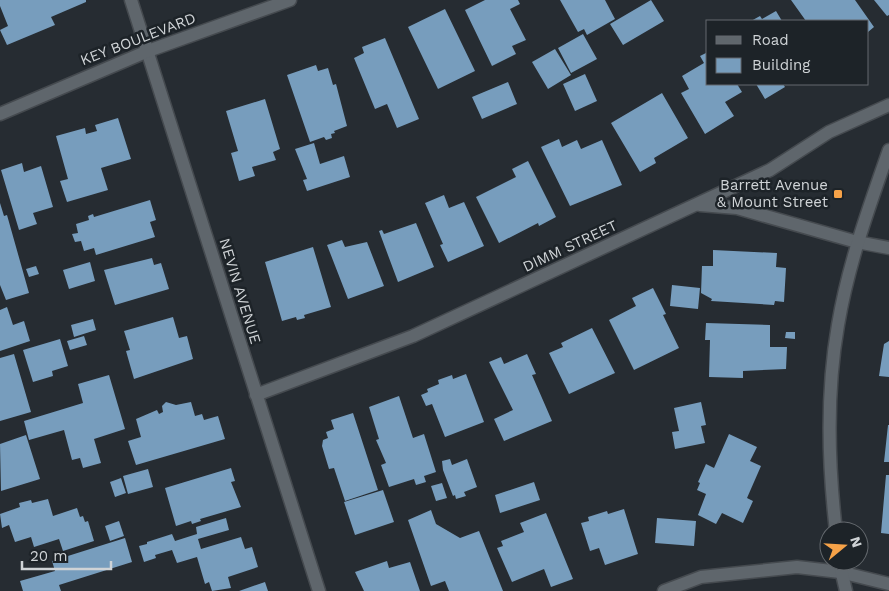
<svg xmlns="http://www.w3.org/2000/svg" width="889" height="591" viewBox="0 0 889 591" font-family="'Work Sans',sans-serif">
	<rect width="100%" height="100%" fill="#262c32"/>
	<path fill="#779dbd" d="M 0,0 L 86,0 L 86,2 L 51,17 L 55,25 L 7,45 L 0,30 L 8,26 L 0,6 Z
		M 485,0 L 518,0 L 520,4 L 510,9 L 526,40 L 512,46 L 516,54 L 492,66 L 465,10 Z
		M 560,0 L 605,0 L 615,19 L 587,35 L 584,29 L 578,32 Z
		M 651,0 L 664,21 L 623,45 L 610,24 Z
		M 791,0 L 855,0 L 874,27 L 868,32 L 868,21 L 806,21 Z
		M 874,0 L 889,0 L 889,15 L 887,16 Z
		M 445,9 L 475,71 L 438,89 L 408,27 Z
		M 776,11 L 782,21 L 751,21 L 760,16 L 762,19 Z
		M 583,34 L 597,59 L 571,73 L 558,48 Z
		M 385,38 L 419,119 L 397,128 L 387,104 L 375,109 L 354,58 L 364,53 L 362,47 Z
		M 555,49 L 571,75 L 548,89 L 532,62 Z
		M 708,52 L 708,84 L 737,84 L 742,92 L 725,102 L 734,116 L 705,134 L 681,93 L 689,89 L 682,76 L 704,63 L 700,56 Z
		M 316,65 L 318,71 L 328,68 L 333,85 L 336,84 L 347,126 L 334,131 L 335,133 L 331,134 L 332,138 L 326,140 L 324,137 L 310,142 L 287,75 Z
		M 585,74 L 597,101 L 575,111 L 563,84 Z
		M 508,82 L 517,104 L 482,119 L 472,97 Z
		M 756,84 L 783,84 L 785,87 L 765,99 Z
		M 662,93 L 688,138 L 654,158 L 656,163 L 640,172 L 611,123 Z
		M 265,99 L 280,149 L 273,152 L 276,160 L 252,167 L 255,176 L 239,181 L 231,153 L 238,151 L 226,111 Z
		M 118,118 L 131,159 L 101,168 L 108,190 L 67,202 L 60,181 L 68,179 L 56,136 L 85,128 L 86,134 L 97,131 L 95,125 Z
		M 559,139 L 562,147 L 577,140 L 581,149 L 602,140 L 622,185 L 570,206 L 541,147 Z
		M 314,143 L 320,164 L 344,156 L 350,177 L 307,191 L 303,180 L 307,179 L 295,149 Z
		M 528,161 L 556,217 L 539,226 L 538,223 L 499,243 L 476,197 L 516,177 L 512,169 Z
		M 22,163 L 24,172 L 41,166 L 53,207 L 33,213 L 37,224 L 19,230 L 1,170 Z
		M 444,195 L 449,208 L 464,202 L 484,246 L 448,262 L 440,245 L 443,244 L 425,203 Z
		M 150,200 L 156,220 L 150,222 L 155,237 L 96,255 L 94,248 L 84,251 L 81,241 L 75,242 L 72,234 L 78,233 L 76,224 L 89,220 L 88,216 L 93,214 L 94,217 Z
		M 0,203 L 4,216 L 7,215 L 29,293 L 6,300 L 0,285 Z
		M 416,223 L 434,267 L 398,282 L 379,231 L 382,230 L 384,234 Z
		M 342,240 L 345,247 L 367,242 L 384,286 L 348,299 L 327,245 Z
		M 313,247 L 331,307 L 304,315 L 305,318 L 297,320 L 296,317 L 282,321 L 265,262 Z
		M 713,250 L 777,253 L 776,267 L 786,268 L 784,302 L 775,301 L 774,305 L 711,301 L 712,299 L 701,293 L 702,266 L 713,266 Z
		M 152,258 L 154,265 L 161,263 L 169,289 L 115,305 L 104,270 Z
		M 90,262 L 95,281 L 69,289 L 63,270 Z
		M 36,266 L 39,274 L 29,277 L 26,269 Z
		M 672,285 L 700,288 L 698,309 L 670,306 Z
		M 653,288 L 666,314 L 663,315 L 679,348 L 634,370 L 609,320 L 636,306 L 632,298 Z
		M 7,307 L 13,325 L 24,321 L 30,341 L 0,351 L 0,310 Z
		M 173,317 L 179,338 L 187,336 L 193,359 L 134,379 L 126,351 L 130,350 L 124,331 Z
		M 93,319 L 96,330 L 74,337 L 71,325 Z
		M 706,323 L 770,325 L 770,347 L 787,347 L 786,369 L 743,371 L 743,378 L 709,377 L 710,340 L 705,340 Z
		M 592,328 L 615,373 L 569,394 L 549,353 L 563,347 L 561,343 Z
		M 786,332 L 795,332 L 795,339 L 785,338 Z
		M 84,336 L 87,345 L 70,350 L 67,341 Z
		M 60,339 L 68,366 L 52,371 L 53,376 L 33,382 L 23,350 Z
		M 889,341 L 889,377 L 879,376 L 884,344 Z
		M 14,354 L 31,412 L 0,421 L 0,358 Z
		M 527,354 L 536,374 L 532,375 L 552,421 L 504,441 L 494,419 L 513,410 L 489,362 L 501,357 L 504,364 Z
		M 466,374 L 484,422 L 445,437 L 432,404 L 426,406 L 421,395 L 428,392 L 427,389 L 439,384 L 438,380 L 452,375 L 453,379 Z
		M 109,375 L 125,429 L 94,439 L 101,463 L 83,468 L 80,458 L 72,460 L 64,430 L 29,440 L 24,421 L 83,403 L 78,384 Z
		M 399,396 L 413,438 L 424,434 L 436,472 L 424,476 L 426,482 L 416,485 L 414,479 L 389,487 L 381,465 L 386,463 L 376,440 L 379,439 L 369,407 Z
		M 166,402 L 176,405 L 191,402 L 195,416 L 202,414 L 204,420 L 218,416 L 225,439 L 136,465 L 128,441 L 141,437 L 136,419 L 157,410 L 159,414 L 163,412 L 162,406 Z
		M 701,402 L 706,425 L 701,426 L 705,443 L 675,449 L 672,432 L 679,431 L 674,408 Z
		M 353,413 L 378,490 L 345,501 L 334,468 L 329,469 L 322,446 L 323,440 L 328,438 L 326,432 L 334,429 L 331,420 Z
		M 888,425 L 889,425 L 889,462 L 884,462 Z
		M 729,434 L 757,447 L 750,461 L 761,466 L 747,498 L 753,501 L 743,523 L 722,513 L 716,524 L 698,515 L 706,494 L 697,490 L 700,483 L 698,482 L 706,464 L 714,468 Z
		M 26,435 L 40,479 L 1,491 L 0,444 Z
		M 450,459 L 452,465 L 467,459 L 477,487 L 464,492 L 466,496 L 456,499 L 455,495 L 453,496 L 443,470 L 442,461 Z
		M 231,468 L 235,481 L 231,482 L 241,507 L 200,519 L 201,521 L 192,524 L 191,521 L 176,526 L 165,488 Z
		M 148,469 L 153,487 L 128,494 L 123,476 Z
		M 886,475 L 889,475 L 889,534 L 881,533 Z
		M 121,478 L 126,493 L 115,497 L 110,482 Z
		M 534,482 L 540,500 L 500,513 L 495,495 Z
		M 442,483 L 447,498 L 436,501 L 431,486 Z
		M 383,490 L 394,522 L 355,535 L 344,502 Z
		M 48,499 L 53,516 L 77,508 L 80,517 L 83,516 L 85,522 L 88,521 L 94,541 L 63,551 L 59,539 L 34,547 L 31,537 L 15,542 L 9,525 L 2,528 L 0,514 L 20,507 L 19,503 L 31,500 L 32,503 Z
		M 624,509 L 638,554 L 605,565 L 599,548 L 590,551 L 581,523 L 589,521 L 588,517 L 607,511 L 608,514 Z
		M 431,510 L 436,524 L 460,538 L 479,531 L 503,591 L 449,591 L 445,581 L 431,586 L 408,520 Z
		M 546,513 L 573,579 L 551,587 L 544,569 L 512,582 L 497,548 L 503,546 L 501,541 L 524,532 L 520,523 Z
		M 226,518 L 229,530 L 198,539 L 201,549 L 241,537 L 245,549 L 252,547 L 258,567 L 228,577 L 231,588 L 212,591 L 209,582 L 205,584 L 197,557 L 177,563 L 172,550 L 155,555 L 156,558 L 144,562 L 139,546 L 147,544 L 147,542 L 172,534 L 175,541 L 197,534 L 196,527 Z
		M 657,518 L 696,521 L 694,546 L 655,543 Z
		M 119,521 L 124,536 L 110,541 L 105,526 Z
		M 125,538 L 132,562 L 59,585 L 61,591 L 23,591 L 20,581 L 55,571 L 52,561 Z
		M 387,561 L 389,568 L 410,562 L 420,591 L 364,591 L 355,572 Z
		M 265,582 L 268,591 L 239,591 Z"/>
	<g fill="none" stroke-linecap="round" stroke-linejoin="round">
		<defs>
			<path id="minor" d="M 131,0 L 319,591
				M 700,205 L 737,208 L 857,242 L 889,248
				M 256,395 L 413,336 L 770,170 L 829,132 L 889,105
				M 664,591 L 701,577 L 797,567 L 840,572 L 889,584"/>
			<path id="tertiary" d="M 0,114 L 148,51 L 290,0
				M 836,531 C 828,463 826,393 838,325 C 848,265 869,207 889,150
				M 839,561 L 846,591"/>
		</defs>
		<use href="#minor" stroke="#454a4f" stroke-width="15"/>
		<use href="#tertiary" stroke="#454a4f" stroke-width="15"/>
		<use href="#minor" stroke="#5f666c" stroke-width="12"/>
		<use href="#tertiary" stroke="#5f666c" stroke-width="12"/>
	</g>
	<rect fill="#f6a248" stroke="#1d2328" stroke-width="2" x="833" y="189" width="10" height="10" rx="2.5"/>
	<g text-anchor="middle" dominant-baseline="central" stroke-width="5" stroke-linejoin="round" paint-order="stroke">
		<g font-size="15" fill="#cfd3d6" stroke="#1d2328">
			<text transform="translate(138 39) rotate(-21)">KEY BOULEVARD</text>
			<text transform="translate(570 246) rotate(-25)">DIMM STREET</text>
			<text transform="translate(240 291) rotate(73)">NEVIN AVENUE</text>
		</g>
		<g font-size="15" fill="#cfd3d6" stroke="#1d2328" text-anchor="end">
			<text x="828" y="185">Barrett Avenue<tspan x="828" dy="17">&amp; Mount Street</tspan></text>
		</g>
	</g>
	<rect x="706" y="20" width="162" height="65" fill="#1d2328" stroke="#64696e"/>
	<rect x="716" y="36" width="25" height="8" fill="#5f666c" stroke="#64696e"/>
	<text x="752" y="45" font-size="15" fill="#cfd3d6">Road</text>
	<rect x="716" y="58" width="25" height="15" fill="#779dbd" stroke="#64696e"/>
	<text x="752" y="70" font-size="15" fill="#cfd3d6">Building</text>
	<g transform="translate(844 546) rotate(72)"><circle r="24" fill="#1d2328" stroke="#64696e"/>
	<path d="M0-4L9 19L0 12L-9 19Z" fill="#f6a248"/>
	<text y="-8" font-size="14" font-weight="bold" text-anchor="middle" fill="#cfd3d6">N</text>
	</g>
	<path d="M22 561v8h89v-8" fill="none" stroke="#cfd3d6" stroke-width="2.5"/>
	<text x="30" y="561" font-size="15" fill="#cfd3d6" stroke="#1d2328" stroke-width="4" paint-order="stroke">20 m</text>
</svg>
